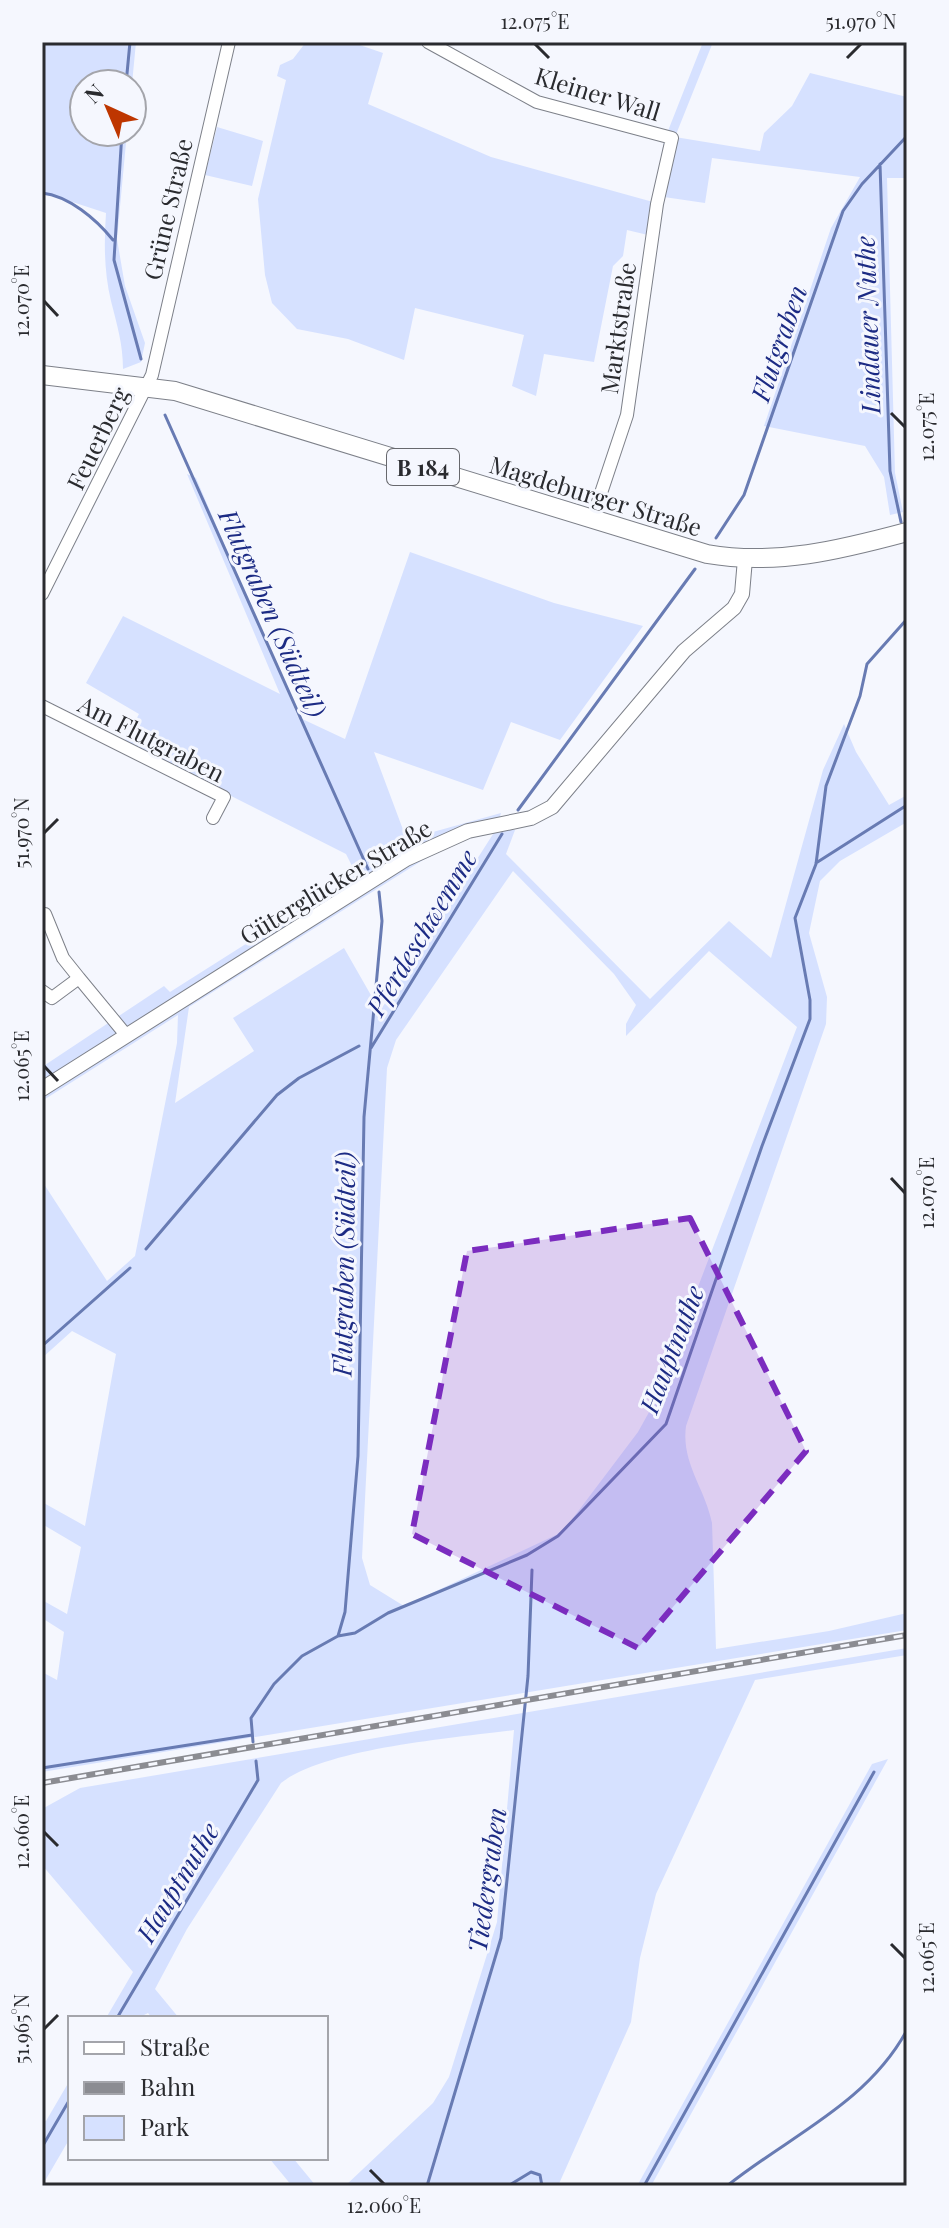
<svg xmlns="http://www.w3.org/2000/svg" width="949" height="2228" viewBox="0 0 949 2228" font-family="'Playfair Display',serif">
	<rect width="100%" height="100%" fill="#f5f7fe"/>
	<path fill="#d6e1ff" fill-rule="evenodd" d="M 42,42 L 136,42 L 132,84 L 84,84 L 84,132 L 127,132 L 117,239 L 125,286 L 145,343 L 141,362 L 123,369 C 123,344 117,325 111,301 C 104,272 104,243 106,213 L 42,192 Z
		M 306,42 L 351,42 L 383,53 L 368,104 L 491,157 L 653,202 L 664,141 L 703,42 L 713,42 L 675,137 L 760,151 L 764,133 L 792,106 L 810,73 L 907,97 L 907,178 L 887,178 L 895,473 L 903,512 L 890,515 L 884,477 L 865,446 L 764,426 L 831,228 L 860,177 L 712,158 L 705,203 L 664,197 L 646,308 L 636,306 L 648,235 L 627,230 L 623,256 L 613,266 L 594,362 L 544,354 L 536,396 L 512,386 L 524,335 L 415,308 L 404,360 L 348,339 L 297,329 L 272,303 L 265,275 L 258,199 L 286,80 L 277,76 L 280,65 L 293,59 Z
		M 217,127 L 263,141 L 252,186 L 205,175 Z
		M 187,474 L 196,478 L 298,717 L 345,739 L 410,552 L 554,603 L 643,626 L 560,740 L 511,722 L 483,790 L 374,752 L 408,843 L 433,832 L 501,813 L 496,830 L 515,830 L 506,854 L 650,999 L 729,921 L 771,958 L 823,770 L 844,724 L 856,752 L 889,805 L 907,795 L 907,822 L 840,861 L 820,881 L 809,933 L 827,997 L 826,1024 L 686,1426 C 681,1463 705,1488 712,1523 L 716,1649 L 829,1631 L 907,1613 L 907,1630 L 42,1772 L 42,1672 L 57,1680 L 64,1632 L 42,1618 L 42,1600 L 67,1614 L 81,1547 L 42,1524 L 42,1502 L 85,1526 L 116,1354 L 72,1331 L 42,1358 L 42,1181 L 107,1281 L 135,1256 L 177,1043 L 178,1015 L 42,1101 L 42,1067 L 164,986 L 170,992 L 356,874 L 346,854 L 124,742 L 139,714 L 86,683 L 123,616 L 280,694 ZM 495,831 L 380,1011 L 344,948 L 233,1018 L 254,1051 L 175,1103 L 189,1007 L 423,860 L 459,842 ZM 513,871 L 614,974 L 636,1005 L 626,1024 L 626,1036 L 709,951 L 797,1027 L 653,1405 L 638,1432 L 567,1526 L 556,1535 L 404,1606 L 370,1585 L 362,1558 L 387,1068 L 396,1040 Z
		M 907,1648 L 907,1655 L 755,1680 L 656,1894 L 640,1958 L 631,2022 L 558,2186 L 345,2186 L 433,2103 L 449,2077 L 497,1922 L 514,1730 C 454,1738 326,1748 281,1783 L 187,1929 L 155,1989 L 179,2018 L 152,2018 L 148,2013 L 138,2018 L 106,2018 L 133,1972 L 42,1865 L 42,1809 L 80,1788 Z
		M 888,1759 L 651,2186 L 637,2186 L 872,1764 Z
		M 70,2080 L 70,2138 L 42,2186 L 42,2118 L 46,2121 Z
		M 269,2158 L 293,2158 L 316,2186 L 292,2186 Z"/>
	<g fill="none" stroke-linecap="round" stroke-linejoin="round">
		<path stroke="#687bb3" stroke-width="3" d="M 126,84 L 130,42
			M 122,132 L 114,260 L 141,359
			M 880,164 L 890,471 L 901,522
			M 42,193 C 69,196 96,219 113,240
			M 165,415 L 368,869
			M 716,538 L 744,495 L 843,211 L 862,184 L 907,136
			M 906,544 L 907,549
			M 518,810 L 695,569
			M 816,863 L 907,805
			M 371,1048 L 502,834
			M 146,1249 L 277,1095 L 299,1078 L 359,1046
			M 42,1346 L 130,1268
			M 338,1636 L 345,1612 L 358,1456 L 364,1117 L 382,921 L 379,892
			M 253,1742 L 251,1718 L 274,1684 L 302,1656 L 338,1636 L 355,1633 L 388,1613 L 527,1555 L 558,1536 L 666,1424 L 762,1146 L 810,1019 L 810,1000 L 795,918 L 816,864 L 826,786 L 860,696 L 867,664 L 907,619
			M 42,1768 L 252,1735
			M 117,2018 L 258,1780 L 256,1761
			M 42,2147 L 70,2099
			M 427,2186 L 501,1938 L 528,1676 L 532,1570
			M 508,2186 L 531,2172 L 540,2175 L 542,2186
			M 644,2186 L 874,1772
			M 727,2186 C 789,2136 867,2104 907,2030"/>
		<defs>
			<path id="minor" d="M 428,42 L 537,102 L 672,138 L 657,204 L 627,415 L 592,520
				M 42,594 L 152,375 L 229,42
				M 42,706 L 224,797 L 213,818
				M 45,914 L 63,958 L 79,978
				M 42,991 L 52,998 L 79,978 L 126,1035"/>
			<path id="tertiary" d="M 42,1089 L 406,859 L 468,831 L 531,818 L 552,807 L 684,651 L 734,608 L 742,594 L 745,559"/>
			<path id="primary" d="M 42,375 L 175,391 L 707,554 C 776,566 840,550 907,532"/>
		</defs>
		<use href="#minor" stroke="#7d8089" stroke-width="14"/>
		<use href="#tertiary" stroke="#7d8089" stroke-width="16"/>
		<use href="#primary" stroke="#7d8089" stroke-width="20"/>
		<use href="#minor" stroke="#fff" stroke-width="12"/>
		<use href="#tertiary" stroke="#fff" stroke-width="14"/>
		<use href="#primary" stroke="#fff" stroke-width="18"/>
		<defs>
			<path id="rail" d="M 42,1783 L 907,1635"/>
		</defs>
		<use href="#rail" stroke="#8b8c92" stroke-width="6"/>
		<use href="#rail" stroke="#f5f7fe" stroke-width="3" stroke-dasharray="9" stroke-linecap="butt"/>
	</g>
	<path fill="#7b2cbf" fill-opacity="0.2" stroke="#7b2cbf" stroke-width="6" stroke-dasharray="16 10" stroke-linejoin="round" d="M 690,1218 L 806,1451 L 638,1648 L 412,1534 L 467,1251 Z"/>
	<path fill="none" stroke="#2a2b2f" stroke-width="3" d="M 535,44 L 549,58M 847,58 L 861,44M 44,301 L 58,316M 891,413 L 905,427M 44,833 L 58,819M 44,1066 L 58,1081M 891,1178 L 905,1193M 44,1832 L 58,1846M 891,1944 L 905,1958M 44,2029 L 58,2015M 370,2170 L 384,2184"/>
	<g text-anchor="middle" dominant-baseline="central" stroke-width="6" stroke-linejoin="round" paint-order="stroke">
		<rect fill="#f5f7fe" stroke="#67686d" stroke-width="2" x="387" y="449" width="72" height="36" rx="6"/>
		<g font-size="22" font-weight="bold" fill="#2a2b2f">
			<text x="423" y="467">B 184</text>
		</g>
		<g font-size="24" fill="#2a2b2f" stroke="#f5f7fe">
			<text transform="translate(598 93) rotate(17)">Kleiner Wall</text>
			<text transform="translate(167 209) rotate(-77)">Grüne Straße</text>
			<text transform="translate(617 328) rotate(-82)">Marktstraße</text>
			<text transform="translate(97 438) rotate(-64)">Feuerberg</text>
			<text transform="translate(596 495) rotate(17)">Magdeburger Straße</text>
			<text transform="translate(152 738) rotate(27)">Am Flutgraben</text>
			<text transform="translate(335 881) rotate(-31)">Güterglücker Straße</text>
		</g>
		<g font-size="26" font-style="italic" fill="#1c2b84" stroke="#f5f7fe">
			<text transform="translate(867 325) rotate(-92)">Lindauer Nuthe</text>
			<text transform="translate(778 343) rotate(-71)">Flutgraben</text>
			<text transform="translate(273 613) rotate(66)">Flutgraben (Südteil)</text>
			<text transform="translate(421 932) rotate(-59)">Pferdeschwemme</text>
			<text transform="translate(343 1264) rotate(-89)">Flutgraben (Südteil)</text>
			<text transform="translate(671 1349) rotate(-69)">Hauptnuthe</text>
			<text transform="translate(486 1880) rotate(-82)">Tiedergraben</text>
			<text transform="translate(177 1882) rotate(-59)">Hauptnuthe</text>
		</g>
	</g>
	<rect width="949" height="2228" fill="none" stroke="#f5f7fe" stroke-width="88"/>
	<rect x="68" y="2016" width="260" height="144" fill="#f5f7fe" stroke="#a4a5ab" stroke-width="2"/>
	<rect x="84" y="2042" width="40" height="12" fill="#ffffff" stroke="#a4a5ab" stroke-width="2"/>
	<text x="140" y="2056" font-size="24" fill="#2a2b2f">Straße</text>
	<rect x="84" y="2082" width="40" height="12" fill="#8b8c92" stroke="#a4a5ab" stroke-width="2"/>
	<text x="140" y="2096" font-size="24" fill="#2a2b2f">Bahn</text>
	<rect x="84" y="2116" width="40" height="24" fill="#d6e1ff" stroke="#a4a5ab" stroke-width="2"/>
	<text x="140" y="2136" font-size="24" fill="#2a2b2f">Park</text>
	<g transform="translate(108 108) rotate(316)"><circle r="38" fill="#f5f7fe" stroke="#a4a5ab" stroke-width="2"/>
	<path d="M0-6L14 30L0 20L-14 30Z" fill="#be3600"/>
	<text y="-12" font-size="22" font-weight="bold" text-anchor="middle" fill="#2a2b2f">N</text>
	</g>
	<rect x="44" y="44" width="861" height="2140" fill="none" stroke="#2a2b2f" stroke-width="3"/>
	<g font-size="20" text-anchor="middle" fill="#2a2b2f">
		<text x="535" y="29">12.075°E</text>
		<text x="861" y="29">51.970°N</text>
		<text transform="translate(22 301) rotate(-90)" y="7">12.070°E</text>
		<text transform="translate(927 427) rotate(-90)" y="7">12.075°E</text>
		<text transform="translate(22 833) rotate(-90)" y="7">51.970°N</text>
		<text transform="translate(22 1066) rotate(-90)" y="7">12.065°E</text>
		<text transform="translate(927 1193) rotate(-90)" y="7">12.070°E</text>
		<text transform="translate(22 1832) rotate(-90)" y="7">12.060°E</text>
		<text transform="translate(927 1958) rotate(-90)" y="7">12.065°E</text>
		<text transform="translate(22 2029) rotate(-90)" y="7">51.965°N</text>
		<text x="384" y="2213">12.060°E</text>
	</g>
</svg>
